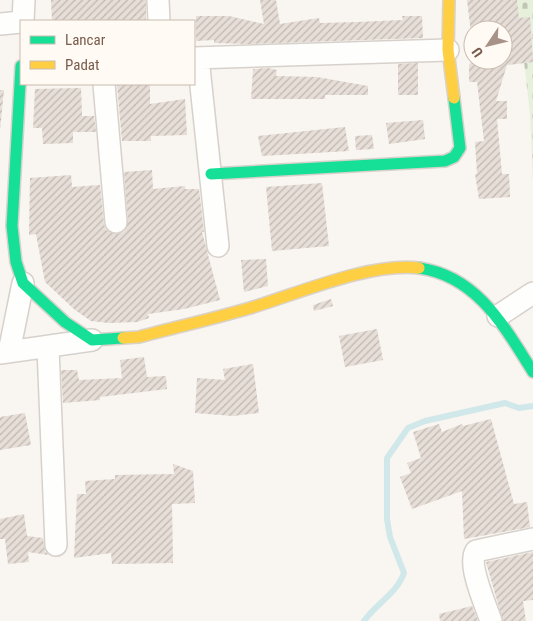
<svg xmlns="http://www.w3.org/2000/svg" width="533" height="621" viewBox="0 0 533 621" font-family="'Roboto Condensed',sans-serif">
	<defs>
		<pattern id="cemetery-stones" width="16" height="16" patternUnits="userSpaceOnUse" patternTransform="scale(1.25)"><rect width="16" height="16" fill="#e7f0db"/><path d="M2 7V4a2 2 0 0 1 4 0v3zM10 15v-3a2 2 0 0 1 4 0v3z" fill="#c0c6b4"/></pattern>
		<pattern id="building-hatch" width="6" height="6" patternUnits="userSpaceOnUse" patternTransform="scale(1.25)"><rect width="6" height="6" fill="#e6ded7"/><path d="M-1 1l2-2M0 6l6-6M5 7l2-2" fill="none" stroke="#bfb7b1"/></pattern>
	</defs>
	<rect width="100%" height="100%" fill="#f9f5f0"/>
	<path fill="url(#cemetery-stones)" d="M 517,0 L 533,0 L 533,181 L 530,114 Z"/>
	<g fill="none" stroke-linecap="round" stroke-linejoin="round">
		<path stroke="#d0e8ea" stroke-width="6" d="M 364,621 C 376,604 397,593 404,573 L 390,537 L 387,519 L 387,458 L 408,428 L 425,421 L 505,403 L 519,408 L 533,406"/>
	</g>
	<path fill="url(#building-hatch)" d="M 51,0 L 146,0 L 146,21 L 52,21 Z
		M 260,0 L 276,0 L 280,24 L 319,18 L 320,23 L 357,22 L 403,20 L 402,16 L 422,16 L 423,38 L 249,44 L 214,43 L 214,40 L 196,41 L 196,16 L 229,16 L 264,24 Z
		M 467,0 L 517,0 L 519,18 L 530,17 L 533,62 L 507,65 L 496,101 L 507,101 L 507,119 L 497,119 L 502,174 L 509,174 L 510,197 L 479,199 L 475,174 L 477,174 L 475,142 L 484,141 L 477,82 L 469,82 L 469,65 L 474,60 L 503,60 L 503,30 L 473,30 L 473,50 Z
		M 418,63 L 418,95 L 398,95 L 398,64 Z
		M 268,68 L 277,70 L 276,76 L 317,77 L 368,86 L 368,95 L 325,95 L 325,99 L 251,99 L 253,69 Z
		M 117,84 L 150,84 L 150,104 L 185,99 L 187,135 L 151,136 L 151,141 L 122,141 Z
		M 81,88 L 82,116 L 94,116 L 96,132 L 73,132 L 73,143 L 43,144 L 42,128 L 33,128 L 35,89 Z
		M 0,90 L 4,90 L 0,130 Z
		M 423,120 L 425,139 L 389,144 L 386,123 Z
		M 345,127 L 349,151 L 262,156 L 258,136 Z
		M 372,135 L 374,149 L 356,150 L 355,136 Z
		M 152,170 L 153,189 L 185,186 L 185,189 L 199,189 L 204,232 L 202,232 L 220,300 L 184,309 L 148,314 L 149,318 L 137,322 L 109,323 L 91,321 L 75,310 L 45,282 L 36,234 L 29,235 L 30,178 L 71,175 L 72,187 L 100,185 L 104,224 L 106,230 L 117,234 L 124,232 L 128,221 L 124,172 Z
		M 322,183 L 329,246 L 272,251 L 266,187 Z
		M 266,259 L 268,286 L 244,292 L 241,260 Z
		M 331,299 L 333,306 L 314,311 L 313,305 Z
		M 377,329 L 383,360 L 345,367 L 339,336 Z
		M 144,357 L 147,377 L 166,376 L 167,389 L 100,397 L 100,400 L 63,403 L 61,370 L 77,370 L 79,380 L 122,378 L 120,360 Z
		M 253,364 L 259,413 L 233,416 L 195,413 L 197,378 L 225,380 L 223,369 Z
		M 25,413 L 31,445 L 0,450 L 0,417 Z
		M 491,419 L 514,504 L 527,502 L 530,527 L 464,539 L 462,491 L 412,509 L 400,477 L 411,473 L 407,463 L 421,458 L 413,432 L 439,424 L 442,432 L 462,424 L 463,426 Z
		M 173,464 L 193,471 L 195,503 L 172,504 L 173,563 L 112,564 L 111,553 L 74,558 L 77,494 L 86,494 L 85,481 L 115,479 L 115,475 L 174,474 Z
		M 24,514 L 27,536 L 43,538 L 45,551 L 49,555 L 28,552 L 29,562 L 8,564 L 5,539 L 0,539 L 0,519 Z
		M 533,552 L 533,600 L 523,601 L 526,621 L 503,621 L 486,562 Z
		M 472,606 L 478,621 L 440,621 L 439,614 Z"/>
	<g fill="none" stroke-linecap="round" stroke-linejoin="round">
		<defs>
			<path id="street" d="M 158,0 L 159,21
				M 23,21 L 24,0
				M 0,24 L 21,22
				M 194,58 L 448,50
				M 198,58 L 218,246
				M 104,84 L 116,222
				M 498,316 L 533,293
				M 48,348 L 56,545
				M 9,352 L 23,283
				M 0,353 L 92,340
				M 491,621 C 486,606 467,564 476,551 L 533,539"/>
			<path id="fast" d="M 21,66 L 12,226 L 16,262 L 23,283 L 65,322 L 92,340 L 123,338
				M 211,174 L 445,161 L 454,157 L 460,148 L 454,98
				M 419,268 C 477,276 504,326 533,372"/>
			<path id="slow" d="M 449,0 L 448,50 L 454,98
				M 123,338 L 139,337 C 176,327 213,319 250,308 C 297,294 370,262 419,268"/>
		</defs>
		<use href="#street" stroke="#d7d1cb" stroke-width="24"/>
		<use href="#fast" stroke="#d9d2cb" stroke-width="14"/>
		<use href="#slow" stroke="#d9d2cb" stroke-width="14"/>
		<use href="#street" stroke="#fefefd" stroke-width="21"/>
		<use href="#fast" stroke="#16e098" stroke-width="11"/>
		<use href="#slow" stroke="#ffcf43" stroke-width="11"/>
	</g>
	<rect x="20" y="20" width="175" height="65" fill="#fffaf3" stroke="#cabbb1"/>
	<rect x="30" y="36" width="25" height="8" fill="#16e098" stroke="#cabbb1"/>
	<text x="65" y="45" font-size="15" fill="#7a5c4d">Lancar</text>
	<rect x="30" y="61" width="25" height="8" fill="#ffcf43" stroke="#cabbb1"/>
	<text x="65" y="70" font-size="15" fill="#7a5c4d">Padat</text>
	<g transform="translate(488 45) rotate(235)"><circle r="24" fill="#fffaf3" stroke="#cabbb1"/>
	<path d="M0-4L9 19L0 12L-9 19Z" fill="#a69286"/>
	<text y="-8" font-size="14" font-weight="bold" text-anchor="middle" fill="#7a5c4d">U</text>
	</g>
</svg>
